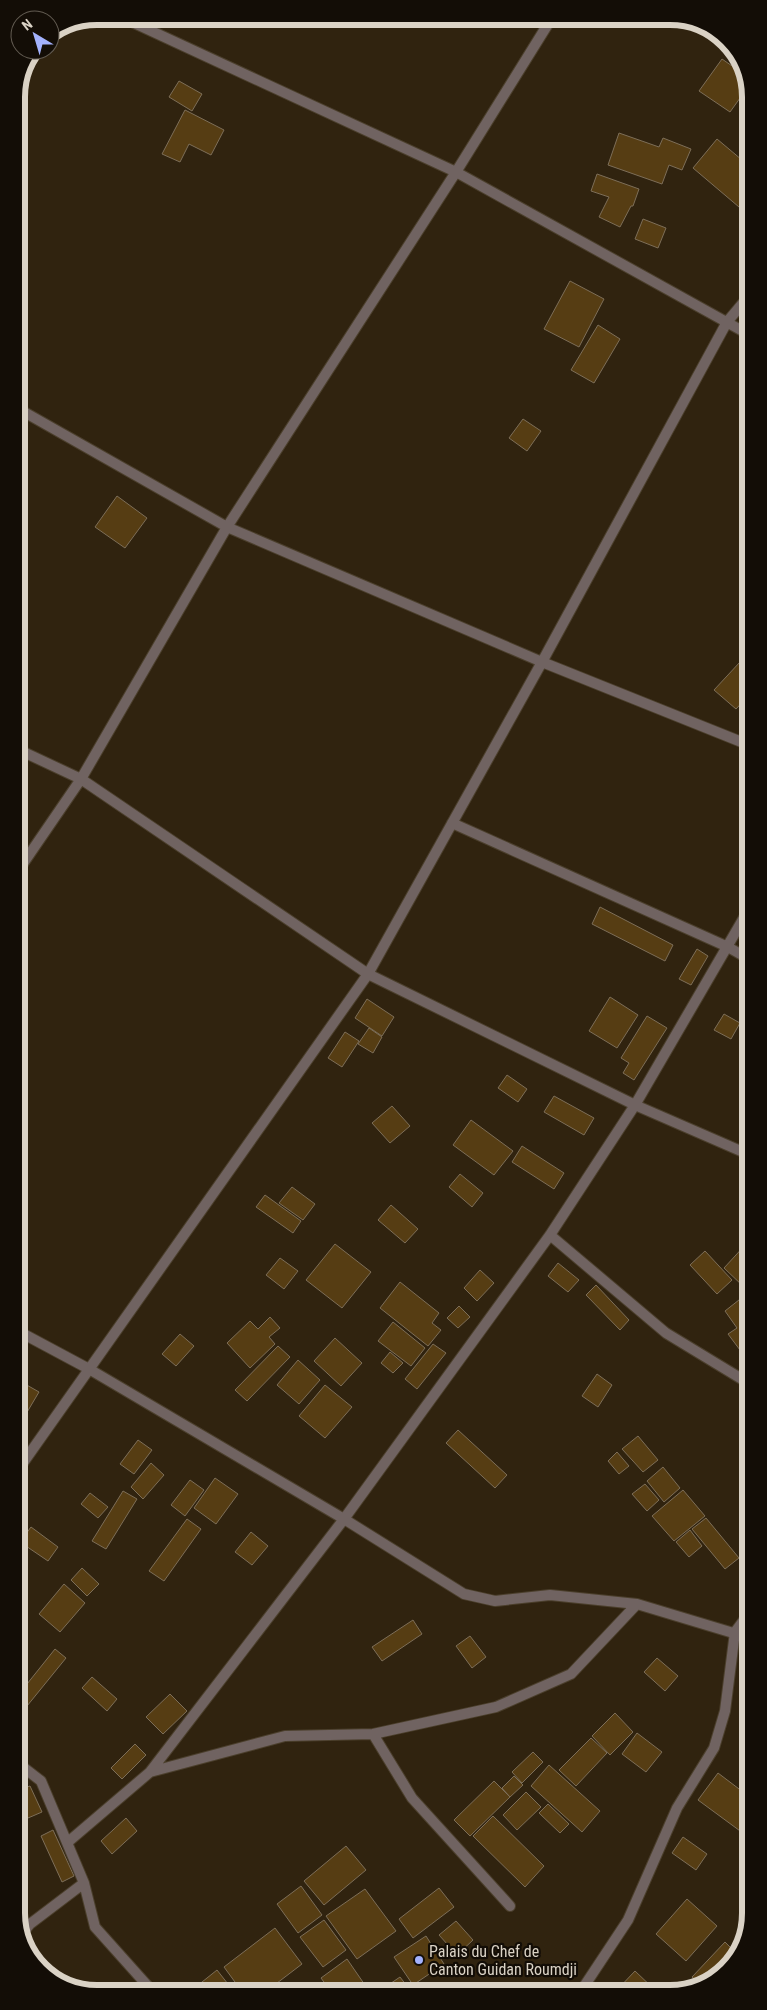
<svg xmlns="http://www.w3.org/2000/svg" width="767" height="2010" viewBox="0 0 767 2010" font-family="'Roboto Condensed',sans-serif">
	<rect width="100%" height="100%" fill="#30230f"/>
	<path fill="#563d13" stroke="#7d6e58" d="M 722,59 L 748,77 L 748,87 L 730,112 L 699,91 Z
		M 179,81 L 202,94 L 192,111 L 169,97 Z
		M 185,110 L 224,130 L 211,155 L 189,144 L 180,162 L 162,154 Z
		M 619,133 L 659,147 L 663,138 L 691,149 L 682,170 L 669,165 L 662,184 L 608,165 Z
		M 717,139 L 748,165 L 748,196 L 739,207 L 693,168 Z
		M 597,174 L 639,189 L 633,206 L 631,206 L 620,227 L 599,217 L 609,197 L 591,191 Z
		M 643,219 L 666,228 L 658,248 L 635,239 Z
		M 570,281 L 604,299 L 579,347 L 544,329 Z
		M 598,325 L 620,339 L 594,383 L 571,370 Z
		M 523,419 L 541,431 L 527,451 L 509,438 Z
		M 117,496 L 147,518 L 125,548 L 95,527 Z
		M 740,662 L 749,670 L 749,695 L 736,709 L 714,690 Z
		M 600,907 L 673,945 L 665,961 L 592,924 Z
		M 697,949 L 708,956 L 691,985 L 679,979 Z
		M 610,997 L 638,1015 L 617,1048 L 589,1031 Z
		M 367,999 L 394,1017 L 382,1036 L 355,1018 Z
		M 724,1014 L 740,1023 L 731,1039 L 714,1030 Z
		M 647,1016 L 667,1028 L 634,1080 L 623,1073 L 629,1063 L 621,1058 Z
		M 369,1028 L 382,1037 L 373,1053 L 358,1044 Z
		M 345,1032 L 359,1041 L 342,1067 L 328,1058 Z
		M 507,1075 L 527,1089 L 518,1102 L 498,1088 Z
		M 554,1096 L 594,1118 L 584,1135 L 544,1112 Z
		M 392,1106 L 410,1126 L 390,1143 L 372,1123 Z
		M 471,1120 L 513,1151 L 494,1175 L 453,1145 Z
		M 522,1146 L 564,1173 L 554,1189 L 512,1162 Z
		M 460,1174 L 483,1193 L 472,1207 L 449,1187 Z
		M 292,1187 L 315,1204 L 303,1220 L 279,1203 Z
		M 265,1195 L 301,1221 L 293,1233 L 256,1207 Z
		M 391,1205 L 418,1229 L 405,1243 L 378,1220 Z
		M 747,1243 L 750,1245 L 750,1280 L 744,1287 L 724,1268 Z
		M 335,1244 L 371,1272 L 342,1308 L 306,1280 Z
		M 705,1251 L 732,1280 L 717,1294 L 690,1265 Z
		M 280,1258 L 298,1271 L 284,1289 L 266,1275 Z
		M 558,1263 L 579,1280 L 568,1292 L 548,1276 Z
		M 480,1270 L 494,1283 L 477,1301 L 464,1288 Z
		M 400,1282 L 439,1313 L 432,1323 L 441,1330 L 428,1346 L 380,1308 Z
		M 596,1285 L 629,1320 L 620,1330 L 586,1295 Z
		M 744,1296 L 750,1304 L 750,1342 L 740,1350 L 728,1334 L 737,1328 L 725,1311 Z
		M 459,1306 L 470,1317 L 458,1328 L 447,1318 Z
		M 270,1317 L 280,1328 L 269,1337 L 275,1344 L 250,1368 L 227,1343 L 250,1321 L 258,1329 Z
		M 393,1322 L 425,1348 L 411,1366 L 378,1341 Z
		M 180,1334 L 194,1346 L 176,1366 L 162,1354 Z
		M 335,1338 L 362,1363 L 341,1386 L 314,1361 Z
		M 433,1344 L 446,1353 L 417,1389 L 405,1379 Z
		M 278,1346 L 290,1357 L 247,1401 L 235,1390 Z
		M 390,1352 L 403,1363 L 393,1373 L 381,1363 Z
		M 298,1360 L 320,1380 L 299,1404 L 277,1385 Z
		M 597,1374 L 612,1385 L 598,1407 L 582,1396 Z
		M 18,1380 L 39,1392 L 23,1419 L 18,1416 Z
		M 325,1385 L 352,1407 L 325,1438 L 299,1416 Z
		M 458,1430 L 507,1475 L 495,1488 L 446,1443 Z
		M 638,1436 L 658,1460 L 643,1472 L 622,1449 Z
		M 138,1440 L 152,1450 L 134,1474 L 120,1464 Z
		M 617,1452 L 629,1466 L 619,1474 L 608,1461 Z
		M 151,1463 L 164,1475 L 143,1499 L 131,1487 Z
		M 663,1467 L 680,1488 L 664,1502 L 647,1481 Z
		M 215,1478 L 238,1494 L 216,1524 L 194,1508 Z
		M 190,1480 L 204,1490 L 185,1516 L 171,1505 Z
		M 645,1484 L 659,1500 L 647,1511 L 632,1494 Z
		M 683,1490 L 705,1516 L 674,1541 L 652,1516 Z
		M 123,1491 L 137,1499 L 106,1549 L 92,1541 Z
		M 90,1493 L 108,1507 L 98,1518 L 81,1504 Z
		M 706,1518 L 739,1558 L 725,1569 L 692,1529 Z
		M 187,1519 L 201,1529 L 164,1581 L 149,1571 Z
		M 31,1527 L 58,1547 L 48,1561 L 20,1542 Z
		M 690,1530 L 702,1546 L 689,1557 L 676,1542 Z
		M 251,1532 L 268,1546 L 252,1565 L 235,1552 Z
		M 82,1568 L 99,1584 L 87,1596 L 71,1580 Z
		M 64,1584 L 85,1603 L 60,1632 L 39,1614 Z
		M 413,1620 L 422,1634 L 382,1661 L 372,1647 Z
		M 470,1636 L 486,1657 L 472,1668 L 456,1646 Z
		M 55,1649 L 66,1658 L 27,1706 L 19,1699 L 19,1694 Z
		M 657,1658 L 678,1676 L 665,1691 L 644,1672 Z
		M 92,1677 L 117,1699 L 107,1711 L 82,1688 Z
		M 170,1694 L 187,1711 L 163,1734 L 146,1717 Z
		M 615,1713 L 633,1732 L 610,1755 L 592,1736 Z
		M 637,1733 L 662,1752 L 646,1772 L 622,1754 Z
		M 591,1738 L 607,1753 L 576,1786 L 559,1770 Z
		M 135,1744 L 146,1755 L 122,1779 L 111,1768 Z
		M 533,1752 L 543,1762 L 522,1783 L 512,1772 Z
		M 549,1765 L 600,1811 L 582,1832 L 531,1786 Z
		M 718,1773 L 751,1798 L 751,1839 L 698,1800 Z
		M 514,1776 L 523,1785 L 510,1797 L 502,1788 Z
		M 494,1781 L 510,1797 L 470,1836 L 454,1820 Z
		M 30,1786 L 42,1812 L 28,1818 L 19,1797 L 19,1790 Z
		M 526,1792 L 541,1807 L 517,1830 L 503,1815 Z
		M 548,1804 L 569,1824 L 560,1833 L 539,1813 Z
		M 493,1816 L 544,1866 L 525,1887 L 473,1836 Z
		M 126,1818 L 137,1831 L 112,1854 L 101,1841 Z
		M 53,1830 L 74,1876 L 62,1882 L 41,1836 Z
		M 683,1837 L 707,1854 L 696,1870 L 672,1853 Z
		M 346,1846 L 366,1870 L 324,1905 L 304,1881 Z
		M 301,1886 L 322,1915 L 298,1933 L 277,1904 Z
		M 439,1888 L 454,1907 L 413,1938 L 399,1919 Z
		M 365,1889 L 396,1931 L 357,1959 L 326,1916 Z
		M 751,1893 L 751,1906 L 744,1901 Z
		M 687,1899 L 717,1926 L 686,1961 L 656,1934 Z
		M 324,1920 L 346,1950 L 323,1967 L 300,1937 Z
		M 456,1921 L 473,1940 L 457,1955 L 439,1935 Z
		M 275,1928 L 302,1964 L 264,1993 L 243,1993 L 224,1967 Z
		M 426,1936 L 444,1964 L 413,1985 L 394,1957 Z
		M 725,1942 L 737,1954 L 734,1962 L 701,1985 L 692,1977 Z
		M 347,1959 L 367,1988 L 361,1992 L 332,1993 L 321,1978 Z
		M 217,1970 L 235,1993 L 195,1993 L 192,1990 Z
		M 635,1971 L 656,1991 L 616,1991 Z
		M 400,1977 L 410,1990 L 407,1992 L 378,1992 Z"/>
	<g fill="none" stroke-linecap="round" stroke-linejoin="round">
		<defs>
			<path id="minor" d="M 119,16 L 456,172 L 748,334
				M 17,408 L 227,527 L 542,662 L 749,745
				M 17,749 L 81,779 L 368,974 L 635,1105 L 750,1155
				M 452,823 L 728,947 L 749,959
				M 18,871 L 81,779 L 227,527 L 456,172 L 553,16
				M 550,1235 L 666,1333 L 750,1384
				M 18,1331 L 89,1369 L 344,1519 L 464,1594 L 495,1601 L 550,1595 L 637,1604 L 750,1638
				M 18,1470 L 368,974 L 542,662 L 727,322 L 748,297
				M 373,1734 L 412,1798 L 510,1906
				M 19,1764 L 41,1781 L 84,1883 L 95,1927 L 154,1993
				M 150,1772 L 285,1736 L 373,1734 L 496,1707 L 571,1674 L 637,1604
				M 68,1842 L 150,1772 L 344,1519 L 550,1235 L 635,1105 L 749,909
				M 20,1936 L 30,1924 L 84,1883
				M 581,1991 L 628,1920 L 677,1808 L 714,1748 L 725,1711 L 735,1632 L 750,1612"/>
		</defs>
		<use href="#minor" stroke="#4b3f2c" stroke-width="12"/>
		<use href="#minor" stroke="#706361" stroke-width="10"/>
	</g>
	<circle fill="#a3b2fd" stroke="#130d06" stroke-width="2" cx="419" cy="1960" r="5"/>
	<g text-anchor="middle" dominant-baseline="central" stroke-width="4.5" stroke-linejoin="round" paint-order="stroke">
		<g font-size="16" fill="#dad2c5" stroke="#130d06" text-anchor="start">
			<text x="429" y="1951">Palais du Chef de<tspan x="429" dy="18">Canton Guidan Roumdji</tspan></text>
		</g>
	</g>
	<path d="M0 0H767V2010H0ZM97 25H670A72 72 0 0 1 742 97V1913A72 72 0 0 1 670 1985H97A72 72 0 0 1 25 1913V97A72 72 0 0 1 97 25Z" fill="#130d06" fill-rule="evenodd"/>
	<path fill="none" stroke="#dad2c5" stroke-width="6" d="M97 25H670A72 72 0 0 1 742 97V1913A72 72 0 0 1 670 1985H97A72 72 0 0 1 25 1913V97A72 72 0 0 1 97 25Z"/>
	<g transform="translate(35 35) rotate(322)"><circle r="24" fill="#130d06" stroke="#635c52"/>
	<path d="M0-4L9 19L0 12L-9 19Z" fill="#a3b2fd"/>
	<text y="-8" font-size="14" font-weight="bold" text-anchor="middle" fill="#dad2c5">N</text>
	</g>
</svg>
